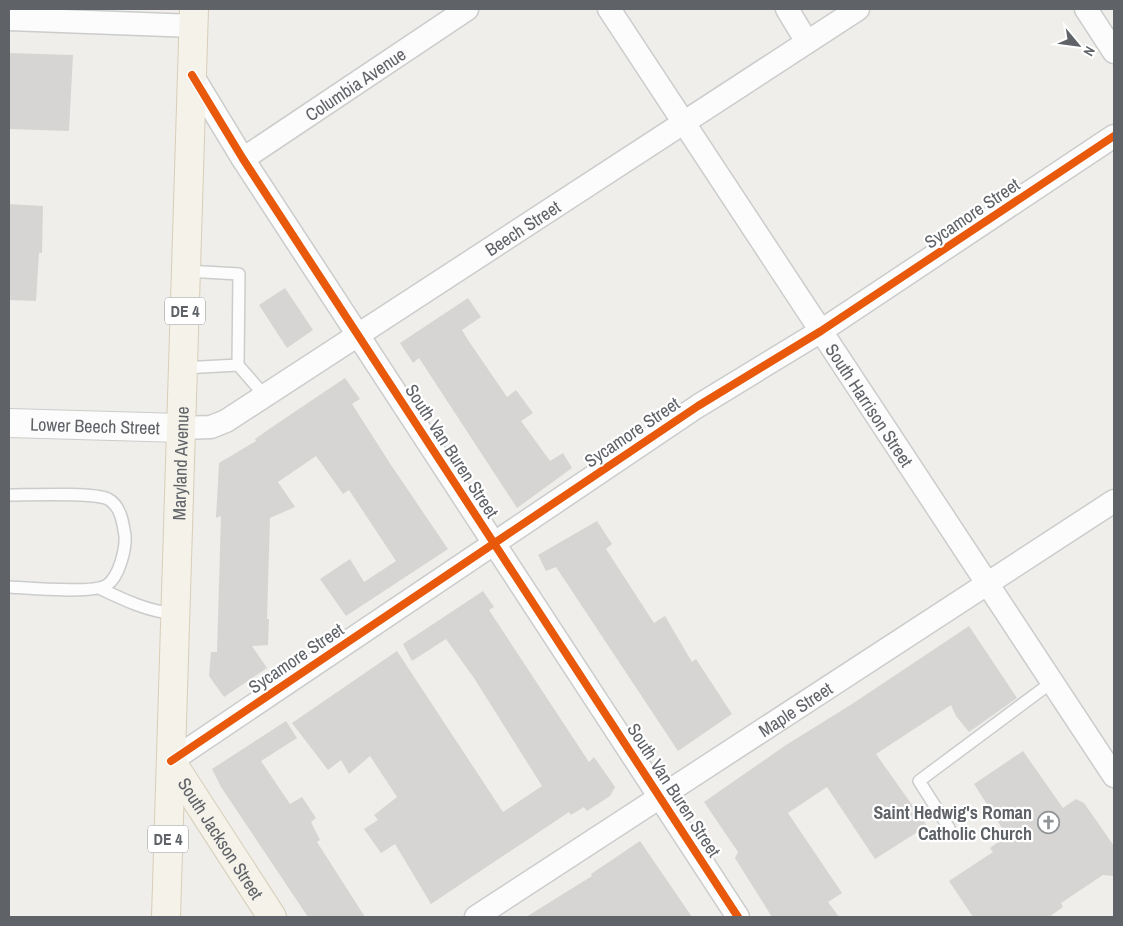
<svg xmlns="http://www.w3.org/2000/svg" width="1123" height="926" viewBox="0 0 1123 926" font-family="'Archivo Narrow',sans-serif">
	<rect width="100%" height="100%" fill="#efeeea"/>
	<path fill="#d6d5d3" d="M 9,53 L 73,55 L 69,131 L 9,129 Z
		M 9,204 L 43,206 L 42,253 L 39,253 L 36,301 L 9,300 Z
		M 285,288 L 313,330 L 287,348 L 259,305 Z
		M 468,298 L 481,317 L 462,330 L 468,340 L 507,397 L 516,390 L 533,413 L 521,421 L 550,461 L 563,453 L 572,468 L 517,508 L 419,358 L 413,363 L 400,343 Z
		M 345,378 L 360,399 L 352,404 L 391,465 L 448,549 L 346,616 L 320,579 L 350,559 L 364,582 L 396,561 L 349,490 L 343,494 L 316,456 L 278,482 L 295,507 L 270,518 L 267,619 L 269,619 L 268,645 L 252,646 L 267,668 L 224,697 L 209,676 L 211,652 L 217,652 L 221,516 L 216,518 L 219,463 L 256,441 L 255,439 L 278,423 Z
		M 597,521 L 612,544 L 606,549 L 654,623 L 665,616 L 692,662 L 696,659 L 732,714 L 678,751 L 556,567 L 546,571 L 538,555 Z
		M 483,591 L 494,607 L 489,610 L 589,762 L 594,757 L 615,787 L 610,796 L 587,811 L 584,807 L 571,815 L 569,812 L 431,904 L 395,844 L 381,853 L 364,829 L 378,820 L 374,815 L 397,797 L 370,756 L 349,774 L 341,760 L 328,770 L 292,723 L 397,651 L 503,812 L 542,786 L 474,678 L 446,639 L 412,661 L 403,644 Z
		M 969,626 L 1017,698 L 969,732 L 956,716 L 951,705 L 876,754 L 927,826 L 875,859 L 827,787 L 788,813 L 842,893 L 828,902 L 839,917 L 772,917 L 735,858 L 738,852 L 704,802 L 786,745 L 852,704 Z
		M 286,721 L 297,738 L 261,761 L 290,804 L 302,797 L 316,818 L 311,822 L 320,840 L 317,842 L 365,917 L 308,917 L 221,787 L 212,769 Z
		M 1023,751 L 1063,808 L 1076,799 L 1084,803 L 1114,846 L 1114,876 L 1103,875 L 1061,903 L 1063,907 L 1049,917 L 973,917 L 949,881 L 993,852 L 990,848 L 1007,836 L 974,784 Z
		M 640,841 L 692,917 L 526,917 L 592,876 L 591,874 Z"/>
	<g fill="none" stroke-linecap="round" stroke-linejoin="round">
		<defs>
			<path id="service" d="M 238,365 L 265,396
				M 183,368 L 238,365 L 239,274 L 186,271
				M 9,495 C 28,495 93,492 108,499 C 121,506 123,523 125,536 C 126,549 119,577 107,585 C 94,594 27,588 9,587
				M 99,588 C 124,600 147,611 175,614
				M 949,828 L 919,781 L 1052,682"/>
			<g id="minor">
				<path id="s1" d="M 609,9 L 1114,776"/>
				<path d="M 787,9 L 807,42"/>
				<path d="M 1086,9 L 1114,52"/>
				<path d="M 9,19 L 194,26"/>
				<path d="M 192,75 L 243,159 L 738,917"/>
				<path id="s2" d="M 243,159 L 467,9"/>
				<path id="s3" d="M 181,428 L 211,427 L 226,421 L 858,9"/>
				<path d="M 171,761 L 698,406 L 821,331 L 1114,136"/>
				<path id="s4" d="M 476,917 L 1114,501"/>
			</g>
			<g id="tertiary">
				<path id="s5" d="M 9,423 L 181,428"/>
			</g>
			<g id="primary">
				<path id="s6" d="M 171,761 L 272,917"/>
				<path id="s7" d="M 166,917 L 194,9"/>
			</g>
		</defs>
		<use href="#service" stroke="#cbcccc" stroke-width="14"/>
		<use href="#minor" stroke="#cbcccc" stroke-width="25"/>
		<use href="#tertiary" stroke="#cbcccc" stroke-width="30"/>
		<use href="#primary" stroke="#d7ceb8" stroke-width="30"/>
		<use href="#service" stroke="#fdfcfc" stroke-width="11"/>
		<use href="#minor" stroke="#fdfcfc" stroke-width="22"/>
		<use href="#tertiary" stroke="#fdfcfc" stroke-width="28"/>
		<use href="#primary" stroke="#f4f2e9" stroke-width="28"/>
		<defs>
			<path id="cycleway" d="M 192,75 L 243,159 L 738,917
				M 171,761 L 698,406 L 821,331 L 1114,136"/>
		</defs>
		<use href="#cycleway" stroke="#fff" stroke-width="11"/>
		<use href="#cycleway" stroke="#e8590c" stroke-width="8"/>
	</g>
	<defs>
		<symbol id="church-ring" viewBox="-11 -11 22 22"><circle r="9.5" fill="#fff" stroke="#919496" stroke-width="1.5"/><path d="M-1.2-6h2.4v3.5h3.3v2.4h-3.3V6h-2.4V-.1h-3.3v-2.4h3.3Z" fill="#919496"/></symbol>
	</defs>
	<g fill-rule="evenodd">
		<use href="#church-ring" x="1036" y="810" width="25" height="25"/>
	</g>
	<g text-anchor="middle" dominant-baseline="central" stroke-width="4.5" stroke-linejoin="round" paint-order="stroke">
		<g fill="#fff" stroke="#8f9295" stroke-width="1">
			<rect x="165" y="297.5" width="40" height="27" rx="4"/>
			<rect x="148" y="825.5" width="40" height="27" rx="4"/>
		</g>
		<g font-size="16" font-weight="bold" fill="#5f6368">
			<text x="185" y="311">DE 4</text>
			<text x="168" y="839">DE 4</text>
		</g>
		<g font-size="18" fill="#5f6368" stroke="#fff">
			<text stroke="none"><textPath href="#s2" startOffset="135">Columbia Avenue</textPath></text>
			<text transform="translate(972 213) rotate(-34)">Sycamore Street</text>
			<text stroke="none"><textPath href="#s3" startOffset="400">Beech Street</textPath></text>
			<text stroke="none"><textPath href="#s1" startOffset="474">South Harrison Street</textPath></text>
			<text stroke="none"><textPath href="#s5" startOffset="86">Lower Beech Street</textPath></text>
			<text transform="translate(632 432) rotate(-34)">Sycamore Street</text>
			<text transform="translate(452 451) rotate(57)">South Van Buren Street</text>
			<text stroke="none"><textPath href="#s7" startOffset="454">Maryland Avenue</textPath></text>
			<text transform="translate(296 658) rotate(-34)">Sycamore Street</text>
			<text stroke="none"><textPath href="#s4" startOffset="381">Maple Street</textPath></text>
			<text transform="translate(674 790) rotate(57)">South Van Buren Street</text>
			<text stroke="none"><textPath href="#s6" startOffset="92">South Jackson Street</textPath></text>
		</g>
		<g font-size="18" font-weight="bold" fill="#5f6368" stroke="#fff" text-anchor="end">
			<text x="1032" y="812">Saint Hedwig's Roman<tspan x="1032" dy="21">Catholic Church</tspan></text>
		</g>
	</g>
	<rect width="1123" height="926" fill="none" stroke="#5f6368" stroke-width="20"/>
	<g transform="translate(1078 45) rotate(119)" stroke="#ffffff" stroke-width="4" paint-order="stroke">
	<path d="M0-4L9 19L0 12L-9 19Z" fill="#5f6368"/>
	<text y="-8" font-size="14" font-weight="bold" text-anchor="middle" fill="#5f6368">N</text>
	</g>
</svg>
